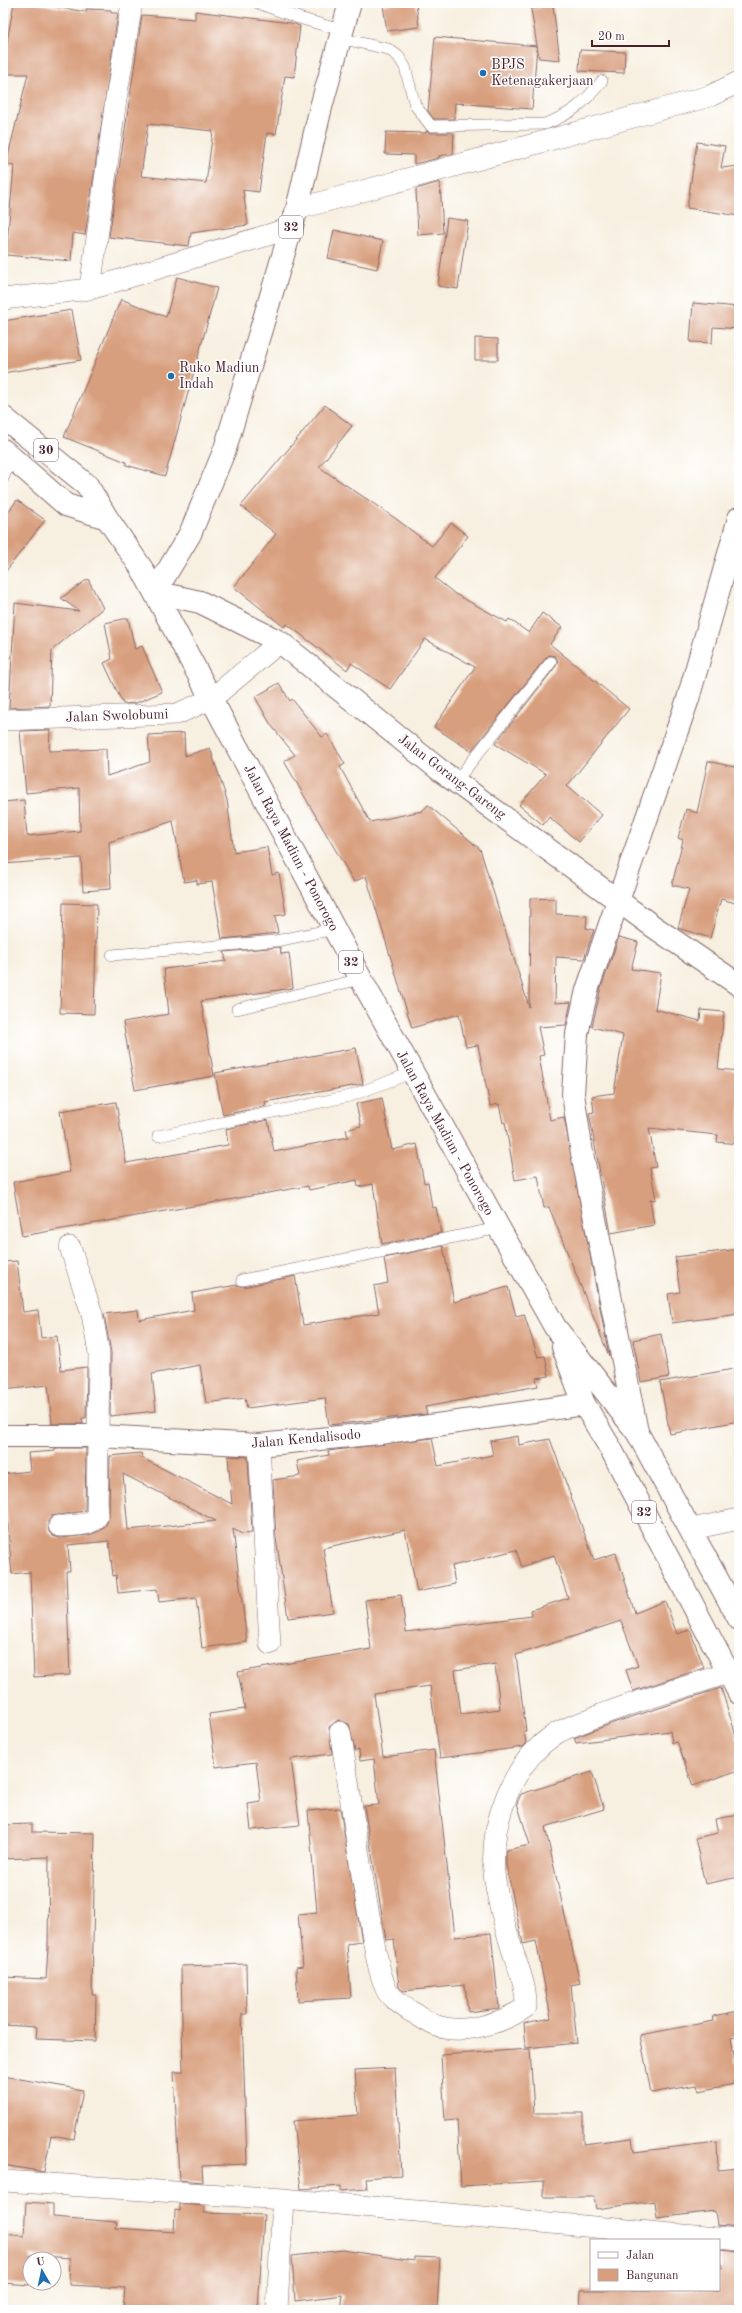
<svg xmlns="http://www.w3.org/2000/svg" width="742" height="2313" viewBox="0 0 742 2313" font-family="'Old Standard TT',serif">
	<rect width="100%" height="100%" fill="#fff"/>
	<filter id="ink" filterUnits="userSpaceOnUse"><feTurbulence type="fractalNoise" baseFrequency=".025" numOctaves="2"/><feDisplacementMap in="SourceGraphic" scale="8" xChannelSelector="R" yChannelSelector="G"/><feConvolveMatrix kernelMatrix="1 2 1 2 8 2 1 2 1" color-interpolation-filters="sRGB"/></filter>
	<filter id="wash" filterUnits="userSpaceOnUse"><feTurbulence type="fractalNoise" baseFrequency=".012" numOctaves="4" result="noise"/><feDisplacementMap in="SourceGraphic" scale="16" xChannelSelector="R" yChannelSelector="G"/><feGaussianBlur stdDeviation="0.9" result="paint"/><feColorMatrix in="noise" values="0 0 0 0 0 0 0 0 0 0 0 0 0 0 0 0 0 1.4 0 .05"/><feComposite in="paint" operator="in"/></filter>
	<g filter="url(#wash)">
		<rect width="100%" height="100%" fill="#f7efdf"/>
		<g id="blocks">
			<path fill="#d89f7e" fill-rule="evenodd" d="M 14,3 L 32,3 L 86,12 L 86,9 L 111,10 L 111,13 L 118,13 L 85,235 L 73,233 L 71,261 L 6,255 L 14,166 L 6,164 L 28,74 L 3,74 L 3,47 L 6,47 Z
				M 398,3 L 416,3 L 419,27 L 387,31 L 383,5 Z
				M 553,6 L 560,60 L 539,58 L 531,9 Z
				M 195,11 L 291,23 L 300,26 L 294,77 L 285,76 L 276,134 L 267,133 L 259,192 L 243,190 L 248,225 L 191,233 L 189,246 L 109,237 L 142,15 L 195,19 ZM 148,124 L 213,131 L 206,183 L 141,176 Z
				M 435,37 L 537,46 L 532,109 L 455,103 L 454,119 L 434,119 L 428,111 Z
				M 580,50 L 625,52 L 624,73 L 579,71 Z
				M 426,131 L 431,133 L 454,133 L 453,154 L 439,156 L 439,158 L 414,164 L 414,155 L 385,154 L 386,132 L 426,133 Z
				M 697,142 L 725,146 L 721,168 L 739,166 L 739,216 L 687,208 Z
				M 440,182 L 443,233 L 418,235 L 416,189 Z
				M 447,218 L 468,221 L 458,289 L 438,286 Z
				M 334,230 L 383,241 L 377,269 L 328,258 Z
				M 177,277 L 217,288 L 165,476 L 126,465 L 126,462 L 64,437 L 121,299 L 166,317 Z
				M 693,303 L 739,307 L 739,329 L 713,327 L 712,343 L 690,342 Z
				M 72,310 L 81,360 L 3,373 L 3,321 Z
				M 475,338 L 498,339 L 498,360 L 475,360 Z
				M 325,405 L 352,426 L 319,467 L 395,518 L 432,546 L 451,523 L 468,536 L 435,578 L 455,594 L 507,622 L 509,619 L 529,633 L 542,613 L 562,627 L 550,644 L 629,709 L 567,786 L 602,815 L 579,842 L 549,817 L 543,825 L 519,805 L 546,774 L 495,744 L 556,666 L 558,660 L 555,656 L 549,655 L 546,658 L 471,751 L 434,727 L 475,667 L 425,639 L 390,689 L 351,663 L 347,670 L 287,624 L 284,627 L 234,587 L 276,534 L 241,506 Z
				M 17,500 L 45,520 L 3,575 L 3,519 Z
				M 88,579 L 103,608 L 52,650 L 50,706 L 9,708 L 15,603 L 79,611 L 61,598 Z
				M 128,618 L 135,649 L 142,646 L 162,692 L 136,703 L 123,704 L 104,663 L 112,659 L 105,623 Z
				M 279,683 L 290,701 L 292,699 L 322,737 L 327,734 L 345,764 L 340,767 L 370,822 L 422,811 L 428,805 L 480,849 L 529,1007 L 530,898 L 556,899 L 556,914 L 587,916 L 586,928 L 594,930 L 584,959 L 556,957 L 555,1003 L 571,1002 L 566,1025 L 538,1027 L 544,1055 L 539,1056 L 550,1120 L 564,1117 L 609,1356 L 549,1207 L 544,1208 L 538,1176 L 515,1180 L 505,1122 L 503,1123 L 499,1104 L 490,1106 L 478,1045 L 466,1047 L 459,1014 L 412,1028 L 366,876 L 354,882 L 284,761 L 295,755 L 271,725 L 255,697 Z
				M 50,730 L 49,751 L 106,749 L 107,776 L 150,762 L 148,735 L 184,733 L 185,756 L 210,748 L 227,800 L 234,852 L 267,847 L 272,875 L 279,873 L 286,914 L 275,916 L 278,933 L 222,939 L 212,882 L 197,884 L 197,880 L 184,882 L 173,821 L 109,842 L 111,889 L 83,891 L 81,858 L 3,864 L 3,802 L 24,800 L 27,836 L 80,831 L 79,788 L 26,793 L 20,731 Z
				M 708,761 L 739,768 L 739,904 L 721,899 L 710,938 L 678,928 L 689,889 L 672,885 L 683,840 L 678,838 L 686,809 L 697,813 Z
				M 63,903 L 97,904 L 94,1014 L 60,1013 Z
				M 619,937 L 638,942 L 631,969 L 661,973 L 655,1009 L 700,1021 L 701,1010 L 724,1012 L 718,1069 L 739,1071 L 739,1144 L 717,1142 L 718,1135 L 649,1128 L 656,1167 L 650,1168 L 656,1199 L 650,1200 L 654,1225 L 611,1233 L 589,1113 L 594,1112 L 592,1096 L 614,1093 L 623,1035 L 592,1027 L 601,988 Z
				M 280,947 L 281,954 L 289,953 L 293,988 L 201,1001 L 214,1076 L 135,1090 L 123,1022 L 169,1014 L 164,969 L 226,961 L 224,952 Z
				M 356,1048 L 363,1084 L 265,1102 L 266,1106 L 223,1115 L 215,1073 Z
				M 382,1098 L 392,1150 L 417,1144 L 424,1183 L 428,1182 L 432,1208 L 436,1207 L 441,1233 L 382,1244 L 373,1184 L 358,1187 L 357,1180 L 309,1190 L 308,1186 L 22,1236 L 13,1182 L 70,1172 L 60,1111 L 116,1102 L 126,1163 L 228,1145 L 226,1129 L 268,1120 L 274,1152 L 348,1137 L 346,1130 L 361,1126 L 356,1104 Z
				M 443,1246 L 454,1302 L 508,1287 L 516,1316 L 524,1314 L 538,1357 L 545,1356 L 549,1376 L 536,1378 L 538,1386 L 425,1407 L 427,1414 L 329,1425 L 325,1398 L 247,1408 L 245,1398 L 206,1403 L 200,1365 L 152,1374 L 156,1411 L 110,1416 L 111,1353 L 104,1314 L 138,1310 L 139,1320 L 194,1310 L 192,1293 L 237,1285 L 243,1287 L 295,1276 L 303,1325 L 379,1313 L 374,1286 L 388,1283 L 384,1258 Z
				M 739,1249 L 739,1314 L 672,1323 L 668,1294 L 680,1292 L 675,1257 Z
				M 17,1261 L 23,1312 L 38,1310 L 41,1338 L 57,1336 L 61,1370 L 87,1367 L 86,1418 L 82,1418 L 83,1424 L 52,1424 L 48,1385 L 3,1390 L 3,1262 Z
				M 661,1334 L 669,1377 L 641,1382 L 633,1340 Z
				M 739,1368 L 739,1421 L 670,1434 L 660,1382 Z
				M 518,1436 L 519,1445 L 550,1439 L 594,1560 L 616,1553 L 635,1613 L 665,1601 L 677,1634 L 690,1630 L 704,1668 L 633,1691 L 626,1670 L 638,1666 L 621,1621 L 516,1655 L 526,1731 L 524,1731 L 526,1744 L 523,1747 L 440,1758 L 430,1686 L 374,1694 L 383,1757 L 434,1750 L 455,1937 L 491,1933 L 499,2008 L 468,2012 L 465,1985 L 403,1991 L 399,1987 L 394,1939 L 386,1940 L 364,1806 L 379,1805 L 374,1759 L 360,1761 L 359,1750 L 355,1751 L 349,1724 L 338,1720 L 329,1727 L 332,1754 L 291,1759 L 300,1825 L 251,1830 L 248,1804 L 261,1802 L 256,1762 L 216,1767 L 209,1714 L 245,1709 L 238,1672 L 371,1649 L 365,1600 L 401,1595 L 406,1632 L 532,1616 L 531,1610 L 568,1598 L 554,1555 L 522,1567 L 516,1550 L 452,1566 L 455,1584 L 417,1592 L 405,1530 L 323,1548 L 333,1612 L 288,1618 L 276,1538 L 273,1480 L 300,1476 L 297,1461 L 329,1455 L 328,1451 L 432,1438 L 438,1466 L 493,1455 L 490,1441 ZM 495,1664 L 500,1709 L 461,1714 L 455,1670 Z
				M 55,1448 L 86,1448 L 86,1450 L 85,1511 L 52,1516 L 48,1521 L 49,1532 L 53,1536 L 60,1538 L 89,1535 L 100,1531 L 106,1525 L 109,1517 L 110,1456 L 141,1453 L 142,1458 L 232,1504 L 228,1456 L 248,1457 L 252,1533 L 242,1534 L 233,1529 L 247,1642 L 202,1648 L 196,1598 L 159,1602 L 157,1589 L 118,1593 L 116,1575 L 113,1576 L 109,1541 L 68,1545 L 70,1571 L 66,1571 L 70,1675 L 34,1677 L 30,1572 L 12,1574 L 3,1474 L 30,1471 L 28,1453 L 55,1451 ZM 123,1474 L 216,1521 L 128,1530 Z
				M 721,1688 L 739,1745 L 739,1770 L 693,1786 L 678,1744 L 677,1742 L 672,1743 L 670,1731 L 576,1743 L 574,1738 L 613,1723 Z
				M 592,1772 L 604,1809 L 545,1827 L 580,1983 L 571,1985 L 577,2043 L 526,2048 L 524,2023 L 551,2018 L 536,1941 L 523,1944 L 506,1864 L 506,1850 L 530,1845 L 517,1803 L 521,1794 Z
				M 340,1808 L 362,1942 L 347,1944 L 351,1998 L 298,2001 L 296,1967 L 303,1966 L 298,1914 L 317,1912 L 308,1811 Z
				M 739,1815 L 739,1877 L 705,1884 L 695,1838 L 718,1833 L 715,1819 Z
				M 32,1824 L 32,1832 L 95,1833 L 92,1995 L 96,1995 L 95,2041 L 36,2039 L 37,2027 L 3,2025 L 3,1977 L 46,1979 L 48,1948 L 49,1857 L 3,1859 L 3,1825 Z
				M 246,1964 L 247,2014 L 242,2014 L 247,2164 L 202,2166 L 203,2182 L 179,2180 L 174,2072 L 183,2072 L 181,1966 Z
				M 739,2011 L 739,2036 L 731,2038 L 739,2083 L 699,2091 L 697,2085 L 651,2093 L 640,2035 L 714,2021 L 713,2016 Z
				M 530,2049 L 534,2113 L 583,2113 L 583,2144 L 632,2138 L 634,2152 L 717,2142 L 718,2170 L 739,2168 L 739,2228 L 717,2226 L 715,2211 L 657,2218 L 655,2201 L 596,2209 L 594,2197 L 544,2197 L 544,2181 L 461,2186 L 457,2120 L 445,2121 L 441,2055 Z
				M 395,2068 L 401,2175 L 366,2178 L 367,2189 L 341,2191 L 341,2186 L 301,2189 L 293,2121 L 358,2115 L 355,2070 Z
				M 3,2076 L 83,2090 L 74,2139 L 51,2135 L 44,2172 L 3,2165 Z
				M 26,2202 L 53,2204 L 53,2217 L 117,2222 L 116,2228 L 174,2232 L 175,2210 L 180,2211 L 180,2204 L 204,2206 L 204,2213 L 264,2215 L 258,2310 L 123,2310 L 125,2288 L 69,2285 L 70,2258 L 30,2255 L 30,2285 L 3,2283 L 3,2234 L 24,2236 Z
				M 343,2250 L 414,2261 L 414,2257 L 440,2258 L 437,2310 L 341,2310 L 343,2295 L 295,2301 L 292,2256 Z
				M 720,2250 L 739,2252 L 739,2310 L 580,2310 L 581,2290 L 719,2290 L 719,2270 L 722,2269 Z"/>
		</g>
	</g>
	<g filter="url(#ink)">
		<use href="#blocks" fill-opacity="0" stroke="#87686a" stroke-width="1"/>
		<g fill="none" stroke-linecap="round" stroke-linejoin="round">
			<defs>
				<path id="lane" d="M 258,3 L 299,18 L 341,30
					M 339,38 L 388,49 L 398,56 L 405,67 L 415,105 L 431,126 L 545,124 C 572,114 584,103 602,81
					M 3,478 L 12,458
					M 456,781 L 551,662
					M 112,955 L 276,941 L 334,929
					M 237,1009 L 361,979
					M 158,1136 L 350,1096 L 411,1073
					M 242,1280 L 499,1228"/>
				<path id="street" d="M 297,209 L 710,96 L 739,82
					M 90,289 L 116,99 L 132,3
					M 3,299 L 90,289 L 291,228
					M 3,720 L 177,714 L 211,699 L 280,642
					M 259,1445 L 270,1644
					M 59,1526 C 71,1525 90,1527 97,1517 L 99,1353 L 92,1314 L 70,1247
					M 692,1529 L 739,1519
					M 340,1732 C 351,1793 357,1854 369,1915 C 373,1937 377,1968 386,1989 C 390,1998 402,2005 410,2011 C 419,2015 428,2023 437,2026 C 464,2035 503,2023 526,2007 C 527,1989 519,1970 513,1952 C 505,1927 497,1899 494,1873 C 490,1823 512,1763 554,1735 C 564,1728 579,1724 590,1719 C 639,1699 690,1687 739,1669
					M 3,2181 L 283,2199 L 739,2240
					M 277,2310 L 283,2199"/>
				<path id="secondary" d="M 155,592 L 200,602 L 280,642 L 441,771 L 654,927 L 739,985
					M 637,1432 L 582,1153 L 573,1094 L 577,1034 L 587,990 L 688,699 L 739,518
					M 3,1436 L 99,1436 L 259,1445 L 380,1433 L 584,1404"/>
				<path id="highway" d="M 3,417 L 87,485 L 107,518 L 142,569 L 361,979 L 499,1228 L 555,1327 L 637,1432 L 739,1619
					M 3,450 L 66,505 L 107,518
					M 155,592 L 190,534 L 225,449 L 297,209 L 321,107 L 350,3
					M 563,1347 L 584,1404 L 612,1451 L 739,1693"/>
			</defs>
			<use href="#lane" stroke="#87686a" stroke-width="12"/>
			<use href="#street" stroke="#87686a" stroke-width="22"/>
			<use href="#secondary" stroke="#87686a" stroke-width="24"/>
			<use href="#highway" stroke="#87686a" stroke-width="24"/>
			<use href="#lane" stroke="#fff" stroke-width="11"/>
			<use href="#street" stroke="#fff" stroke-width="21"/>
			<use href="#secondary" stroke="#fff" stroke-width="22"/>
			<use href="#highway" stroke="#fff" stroke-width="22"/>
		</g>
	</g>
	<g fill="#1f6fb2" stroke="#fff" stroke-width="1.5">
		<circle cx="483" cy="73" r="4"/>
		<circle cx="171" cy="376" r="4"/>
	</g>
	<g text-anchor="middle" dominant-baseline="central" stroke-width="3" stroke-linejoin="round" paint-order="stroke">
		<g fill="#fff" stroke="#80626b" stroke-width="1">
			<rect x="279" y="216" width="24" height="22" rx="3"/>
			<rect x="34" y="439" width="24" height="22" rx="3"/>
			<rect x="339" y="951" width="24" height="22" rx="3"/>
			<rect x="632" y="1501" width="24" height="22" rx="3"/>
		</g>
		<g font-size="13" font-weight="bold" fill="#4a1f2b">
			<text x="291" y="227">32</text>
			<text x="46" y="450">30</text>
			<text x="351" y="962">32</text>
			<text x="644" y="1512">32</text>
		</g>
		<g font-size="14" fill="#4a1f2b" stroke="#fff" text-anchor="start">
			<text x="491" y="65">BPJS<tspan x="491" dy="16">Ketenagakerjaan</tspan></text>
			<text x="179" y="368">Ruko Madiun<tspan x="179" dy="16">Indah</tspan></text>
		</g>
		<g font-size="14" fill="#4a1f2b" stroke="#fff">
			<text transform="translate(117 716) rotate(-2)">Jalan Swolobumi</text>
			<text transform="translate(452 777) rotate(37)">Jalan Gorang-Gareng</text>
			<text transform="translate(291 848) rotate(62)">Jalan Raya Madiun - Ponorogo</text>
			<text transform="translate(445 1133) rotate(61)">Jalan Raya Madiun - Ponorogo</text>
			<text transform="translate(306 1439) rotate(-5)">Jalan Kendalisodo</text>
		</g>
	</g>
	<rect width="742" height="2313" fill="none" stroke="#fff" stroke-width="16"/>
	<rect x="590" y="2239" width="130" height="52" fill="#ffffff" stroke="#b7a5aa"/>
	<rect x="598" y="2252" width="20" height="6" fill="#ffffff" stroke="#b7a5aa"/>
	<text x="626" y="2259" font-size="12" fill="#4a1f2b">Jalan</text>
	<rect x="598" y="2269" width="20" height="12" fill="#d89f7e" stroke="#b7a5aa"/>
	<text x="626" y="2279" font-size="12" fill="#4a1f2b">Bangunan</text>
	<g transform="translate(42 2271) rotate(351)"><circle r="19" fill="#ffffff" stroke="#b7a5aa"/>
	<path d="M0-3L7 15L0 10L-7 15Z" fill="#1f6fb2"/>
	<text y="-6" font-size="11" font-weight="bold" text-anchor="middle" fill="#4a1f2b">U</text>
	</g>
	<path d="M592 40v6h77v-6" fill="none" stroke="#4a1f2b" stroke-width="2"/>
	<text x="598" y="40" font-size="12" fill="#4a1f2b" stroke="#ffffff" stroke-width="3" paint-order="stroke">20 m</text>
</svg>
